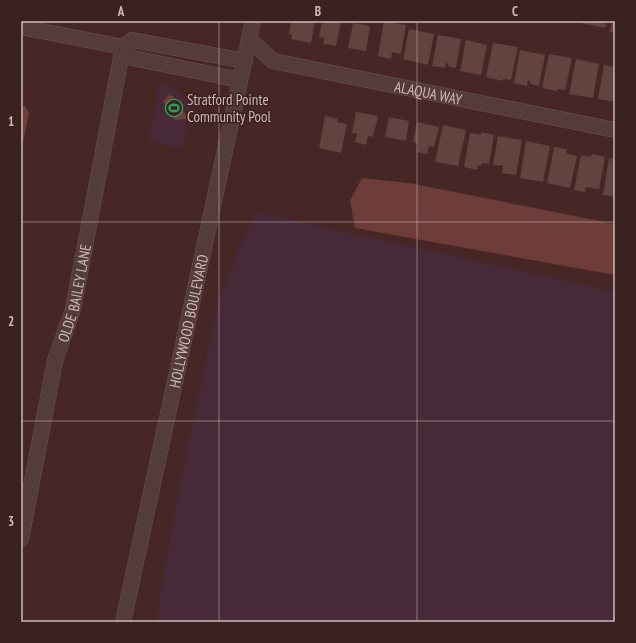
<svg xmlns="http://www.w3.org/2000/svg" width="636" height="643" viewBox="0 0 636 643" font-family="'PT Sans Narrow',sans-serif">
	<rect width="100%" height="100%" fill="#462726"/>
	<path fill="#482937" d="M 160,85 L 175,88 L 191,106 L 183,148 L 148,141 Z
		M 255,212 L 615,292 L 615,622 L 157,622 L 160,595 L 178,495 L 218,301 Z"/>
	<path fill="#6e3c39" d="M 169,95 L 173,96 L 186,115 L 186,119 L 175,120 L 163,101 Z
		M 21,106 L 25,106 L 29,113 L 21,152 Z
		M 362,178 L 409,183 L 615,224 L 615,275 L 355,228 L 350,200 Z"/>
	<path fill="#634240" d="M 291,21 L 315,21 L 311,43 L 291,39 L 292,34 L 289,34 Z
		M 322,21 L 341,21 L 336,46 L 323,44 L 324,38 L 319,37 Z
		M 384,21 L 406,25 L 401,54 L 392,52 L 391,59 L 378,56 Z
		M 572,21 L 607,21 L 605,28 Z
		M 612,21 L 615,21 L 615,33 L 610,32 Z
		M 353,23 L 370,26 L 366,51 L 348,48 Z
		M 409,29 L 434,34 L 428,65 L 403,59 Z
		M 438,35 L 461,39 L 456,68 L 450,67 L 446,62 L 445,68 L 432,66 Z
		M 466,40 L 487,45 L 481,75 L 460,71 Z
		M 493,43 L 518,47 L 511,80 L 503,79 L 502,81 L 486,77 Z
		M 520,50 L 545,55 L 539,86 L 531,84 L 528,79 L 527,86 L 514,83 Z
		M 549,54 L 572,58 L 565,90 L 558,89 L 557,91 L 542,88 Z
		M 576,59 L 599,64 L 593,98 L 569,94 Z
		M 604,65 L 615,67 L 615,102 L 598,99 Z
		M 356,112 L 378,116 L 373,137 L 368,136 L 366,145 L 355,142 L 357,134 L 352,133 Z
		M 325,116 L 338,119 L 337,122 L 347,124 L 341,153 L 319,148 Z
		M 389,117 L 409,121 L 406,141 L 385,137 Z
		M 417,122 L 439,127 L 434,147 L 429,146 L 427,154 L 417,152 L 418,144 L 413,142 Z
		M 443,125 L 466,130 L 458,166 L 435,162 Z
		M 481,132 L 494,135 L 489,164 L 482,163 L 481,166 L 478,165 L 477,170 L 464,167 L 470,133 L 481,135 Z
		M 498,136 L 522,140 L 516,175 L 502,173 L 503,166 L 493,165 Z
		M 526,141 L 550,146 L 543,182 L 520,178 Z
		M 554,147 L 567,149 L 566,153 L 577,156 L 570,188 L 547,183 Z
		M 592,154 L 605,157 L 599,189 L 586,187 L 585,192 L 574,190 L 581,155 L 591,157 Z
		M 609,158 L 615,159 L 615,197 L 603,195 Z"/>
	<g fill="none" stroke-linecap="round" stroke-linejoin="round">
		<defs>
			<g id="minor">
				<path d="M 21,27 L 123,47"/>
				<path id="s1" d="M 249,39 L 273,61 L 615,130"/>
				<path d="M 123,47 L 132,40 L 245,61"/>
				<path d="M 123,47 L 128,57 L 240,80"/>
				<path id="s2" d="M 21,539 L 55,361 L 73,309 L 123,47"/>
				<path id="s3" d="M 123,622 L 253,21"/>
			</g>
		</defs>
		<use href="#minor" stroke="#6d5553" stroke-width="16"/>
		<use href="#minor" stroke="#553c3b" stroke-width="15"/>
	</g>
	<path fill="none" stroke="#cebab8" stroke-width="1" stroke-opacity="0.55" d="M 219,21 L 219,622M 417,21 L 417,622M 21,222 L 615,222M 21,421 L 615,421"/>
	<defs>
		<symbol id="stadium-ring" viewBox="-11 -11 22 22"><circle r="9.5" fill="#3b211f" stroke="#2e9e5b" stroke-width="1.5"/><path d="M0-5a6.5 5 0 1 0 0 10a6.5 5 0 1 0 0-10ZM-3.5-1.8h7v3.6h-7Z" fill="#2e9e5b"/></symbol>
	</defs>
	<g fill-rule="evenodd">
		<use href="#stadium-ring" x="164" y="98" width="20" height="20"/>
	</g>
	<g text-anchor="middle" dominant-baseline="central" stroke-width="3" stroke-linejoin="round" paint-order="stroke">
		<g font-size="15" fill="#cebab8" stroke="#3b211f">
			<text stroke="none"><textPath href="#s1" startOffset="191">ALAQUA WAY</textPath></text>
			<text stroke="none"><textPath href="#s2" startOffset="252">OLDE BAILEY LANE</textPath></text>
			<text stroke="none"><textPath href="#s3" startOffset="308">HOLLYWOOD BOULEVARD</textPath></text>
		</g>
		<g font-size="15" fill="#cebab8" stroke="#3b211f" text-anchor="start">
			<text x="187" y="99">Stratford Pointe<tspan x="187" dy="17">Community Pool</tspan></text>
		</g>
	</g>
	<rect width="636" height="643" fill="none" stroke="#3b211f" stroke-width="44"/>
	<rect x="22" y="22" width="592" height="599" fill="none" stroke="#cebab8" stroke-width="1.5"/>
	<g font-size="13" text-anchor="middle" font-weight="bold" fill="#cebab8">
		<text x="121" y="16">A</text>
		<text x="318" y="16">B</text>
		<text x="515" y="16">C</text>
		<text x="11" y="126">1</text>
		<text x="11" y="326">2</text>
		<text x="11" y="526">3</text>
	</g>
</svg>
